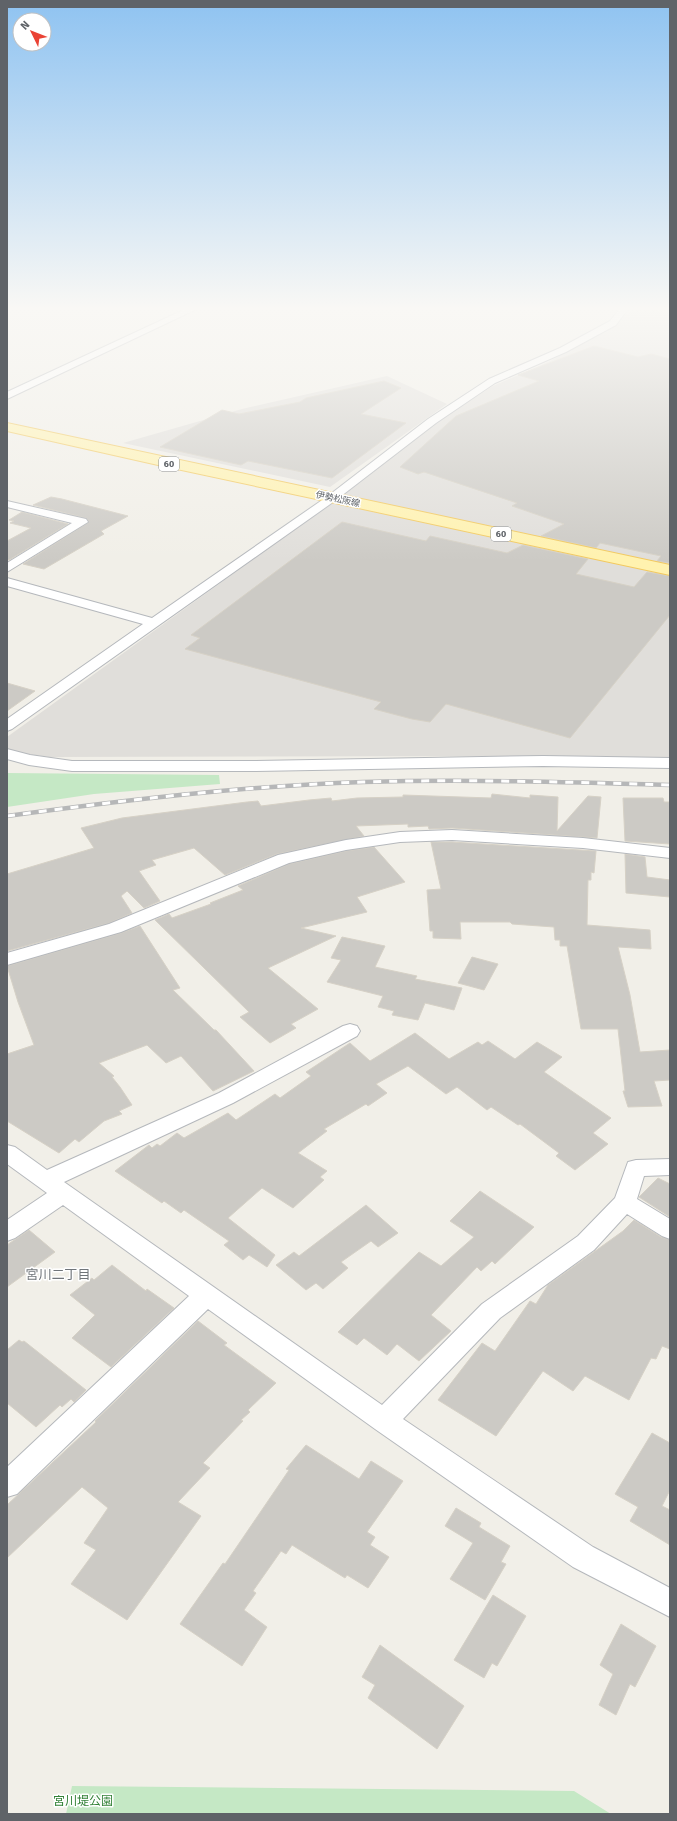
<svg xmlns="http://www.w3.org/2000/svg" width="677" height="1821" viewBox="0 0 677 1821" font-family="'Fira Sans','Noto Sans JP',sans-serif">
	<rect width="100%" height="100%" fill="#f1efe8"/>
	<path fill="#e0deda" d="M 633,306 L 670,306 L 670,758 L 526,756 L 49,757 L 7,751 L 7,737 L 352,488 L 442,419 L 493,386 L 550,361 L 605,332 L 630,312 Z
		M 387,376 L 447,404 L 330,487 L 123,443 L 242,409 Z"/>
	<path fill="#c5e8c5" d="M 7,773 L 219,775 L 220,784 L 94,794 L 7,807 Z
		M 72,1786 L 574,1791 L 611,1814 L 66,1814 Z"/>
	<path fill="#cccac5" stroke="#d6d1c6" d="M 594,346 L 638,357 L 651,354 L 670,359 L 670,563 L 657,561 L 661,556 L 600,543 L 596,548 L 541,536 L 564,524 L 512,506 L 517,503 L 424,472 L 418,474 L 400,467 L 456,416 L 539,381 L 518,375 Z
		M 384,381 L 401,388 L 361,414 L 406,423 L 332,478 L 248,461 L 241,465 L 160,447 L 222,410 L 239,414 L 300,402 L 306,398 Z
		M 51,497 L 62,499 L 128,516 L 101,531 L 104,534 L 44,569 L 23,564 L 89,522 L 86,518 L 33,505 Z
		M 22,512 L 68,524 L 9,560 L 7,559 L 7,541 L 31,528 L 10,523 L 14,521 L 9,520 Z
		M 342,522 L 426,541 L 430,536 L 507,553 L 523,545 L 588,559 L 576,574 L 634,587 L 647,572 L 670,576 L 670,615 L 570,738 L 446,704 L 430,722 L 412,719 L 374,709 L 381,702 L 185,649 L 200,638 L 191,635 Z
		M 7,683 L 35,691 L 7,711 Z
		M 492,794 L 530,798 L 530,795 L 558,797 L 557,831 L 588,796 L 601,797 L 597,838 L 452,828 L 429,829 L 428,826 L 408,827 L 408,824 L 356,826 L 364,836 L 277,854 L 225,875 L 194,848 L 152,860 L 156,865 L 139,871 L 160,901 L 144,908 L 127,891 L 121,896 L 132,913 L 109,923 L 7,951 L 7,874 L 94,848 L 81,828 L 122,818 L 247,802 L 258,801 L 261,806 L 309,800 L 331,798 L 332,801 L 357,798 L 403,797 L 403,795 L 491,798 Z
		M 623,798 L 663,798 L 664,802 L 670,802 L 670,844 L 625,841 Z
		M 431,842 L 452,842 L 596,851 L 594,873 L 591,872 L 591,880 L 588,880 L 587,925 L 650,930 L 651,949 L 618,947 L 630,995 L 640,1052 L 670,1050 L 670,1080 L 654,1081 L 662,1106 L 628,1107 L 623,1091 L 625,1091 L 618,1029 L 581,1029 L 567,946 L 560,946 L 560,940 L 555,940 L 554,927 L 512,924 L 510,922 L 460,922 L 461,939 L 433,938 L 433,931 L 430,931 L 427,890 L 441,889 Z
		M 374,847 L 405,882 L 357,897 L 367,912 L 301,928 L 336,936 L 268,968 L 318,1009 L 291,1024 L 296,1028 L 270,1043 L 240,1017 L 249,1012 L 155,920 L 169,914 L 172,918 L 211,904 L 210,903 L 243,890 L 238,886 L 289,864 L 346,851 Z
		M 625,854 L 645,857 L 647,877 L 670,880 L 670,897 L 626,893 Z
		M 140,926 L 180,988 L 173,990 L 214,1030 L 216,1030 L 254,1071 L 213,1091 L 181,1056 L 166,1063 L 147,1045 L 99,1063 L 114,1076 L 112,1077 L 120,1087 L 132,1105 L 119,1111 L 122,1114 L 104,1121 L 79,1142 L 75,1139 L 59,1153 L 7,1121 L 7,1054 L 34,1045 L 18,1002 L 7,966 L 121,933 Z
		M 342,937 L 385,946 L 375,967 L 417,976 L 415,979 L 462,988 L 454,1010 L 425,1003 L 418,1020 L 392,1015 L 394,1011 L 378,1007 L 383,996 L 327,982 L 341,960 L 331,958 Z
		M 472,957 L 498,964 L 484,990 L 458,983 Z
		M 415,1033 L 449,1059 L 478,1042 L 482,1045 L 488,1041 L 515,1059 L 537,1042 L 562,1057 L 544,1072 L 611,1118 L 593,1133 L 608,1144 L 575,1170 L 556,1156 L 559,1153 L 520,1124 L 518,1125 L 491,1107 L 487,1110 L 457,1087 L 446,1094 L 408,1066 L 376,1084 L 387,1093 L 368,1106 L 366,1104 L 324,1129 L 327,1131 L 298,1153 L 327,1171 L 320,1177 L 324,1180 L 293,1208 L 262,1188 L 228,1218 L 275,1255 L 267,1267 L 249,1255 L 243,1260 L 224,1245 L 229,1241 L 184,1210 L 181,1213 L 164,1201 L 162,1203 L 115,1171 L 149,1145 L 152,1148 L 157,1144 L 160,1146 L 177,1133 L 184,1138 L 228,1113 L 236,1120 L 275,1094 L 280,1098 L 311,1076 L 306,1072 L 350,1043 L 370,1061 Z
		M 658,1178 L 670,1184 L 670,1217 L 639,1197 Z
		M 480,1191 L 534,1227 L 495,1264 L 492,1261 L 481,1271 L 477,1267 L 431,1315 L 451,1331 L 419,1361 L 397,1344 L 387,1355 L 364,1338 L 357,1345 L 338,1332 L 419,1252 L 441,1266 L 474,1237 L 450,1221 Z
		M 366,1205 L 398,1233 L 378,1247 L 371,1241 L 341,1262 L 348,1268 L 323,1289 L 316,1283 L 306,1290 L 276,1265 L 294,1252 L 299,1256 Z
		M 634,1220 L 661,1237 L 670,1240 L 670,1349 L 662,1346 L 656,1359 L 651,1358 L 629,1400 L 585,1376 L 573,1391 L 543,1371 L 496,1436 L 438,1400 L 482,1343 L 495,1351 L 530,1301 L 536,1304 L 548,1285 L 623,1231 Z
		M 29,1230 L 55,1252 L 7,1287 L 7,1245 Z
		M 112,1265 L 146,1291 L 147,1289 L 174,1308 L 111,1367 L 72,1338 L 95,1315 L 70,1295 L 92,1278 L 94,1280 Z
		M 198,1321 L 227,1343 L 224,1345 L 276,1383 L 248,1410 L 250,1412 L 241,1420 L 243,1421 L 203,1463 L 210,1468 L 178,1502 L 201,1516 L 127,1620 L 71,1584 L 96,1550 L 84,1543 L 108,1508 L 82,1487 L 7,1558 L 7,1505 L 96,1422 L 95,1421 Z
		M 19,1340 L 22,1342 L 24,1341 L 86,1390 L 74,1402 L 71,1399 L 62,1407 L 60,1405 L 36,1427 L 7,1403 L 7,1350 Z
		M 652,1433 L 670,1443 L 670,1490 L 662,1506 L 670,1510 L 670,1545 L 630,1521 L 638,1507 L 615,1494 Z
		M 306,1445 L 359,1479 L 371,1461 L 403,1481 L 367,1532 L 375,1537 L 370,1545 L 389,1557 L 368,1588 L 347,1575 L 345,1578 L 292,1545 L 286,1554 L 281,1551 L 253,1591 L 256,1593 L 244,1610 L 267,1627 L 242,1666 L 180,1624 L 223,1563 L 225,1564 L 289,1470 L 286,1469 Z
		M 456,1508 L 481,1523 L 479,1527 L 510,1546 L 501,1562 L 506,1564 L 485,1600 L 450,1579 L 473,1543 L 445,1526 Z
		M 493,1595 L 526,1616 L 497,1666 L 492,1663 L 484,1678 L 454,1660 Z
		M 621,1624 L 656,1646 L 635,1687 L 630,1684 L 616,1715 L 599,1705 L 613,1674 L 600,1665 Z
		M 380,1645 L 464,1706 L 437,1749 L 368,1698 L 375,1685 L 362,1677 Z"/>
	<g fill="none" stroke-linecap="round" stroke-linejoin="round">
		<defs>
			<path id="street" d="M 192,306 L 203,306 L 7,399 L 7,392 Z
				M 622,306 L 630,306 L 616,325 L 566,352 L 495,383 L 436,423 L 336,500 L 12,729 L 7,731 L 7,719 L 143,624 L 7,586 L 7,578 L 152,618 L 328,496 L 428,419 L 489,379 L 560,348 L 610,321 Z
				M 7,501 L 86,519 L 88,522 L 7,572 L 7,563 L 72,523 L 7,507 Z
				M 7,749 L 30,755 L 72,761 L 256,761 L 543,756 L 670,758 L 670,768 L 543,766 L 256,771 L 72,771 L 29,765 L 7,759 Z
				M 452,830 L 583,838 L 670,848 L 670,858 L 583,848 L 452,840 L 400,842 L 346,850 L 289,863 L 121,932 L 7,965 L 7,953 L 109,924 L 278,855 L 346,840 L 400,832 Z
				M 350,1024 L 357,1026 L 360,1031 L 357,1036 L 233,1103 L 64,1182 L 382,1405 L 482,1304 L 578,1236 L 615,1198 L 628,1162 L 636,1160 L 670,1159 L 670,1175 L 644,1176 L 637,1199 L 670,1219 L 670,1239 L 662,1236 L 627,1214 L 594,1250 L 500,1318 L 403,1419 L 593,1547 L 670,1588 L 670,1617 L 573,1567 L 375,1429 L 208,1309 L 17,1494 L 7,1497 L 7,1467 L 189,1296 L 63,1205 L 15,1238 L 7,1241 L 7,1220 L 47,1193 L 7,1164 L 7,1145 L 15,1147 L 47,1170 L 219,1093 L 343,1026 Z"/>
			<path id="primary" d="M 7,423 L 670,565 L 670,575 L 158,465 L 7,431 Z"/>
		</defs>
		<use href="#street" stroke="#b5b8bc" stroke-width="2"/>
		<use href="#primary" stroke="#f2c960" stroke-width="2"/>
		<use href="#street" fill="#fff" fill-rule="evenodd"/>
		<use href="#primary" fill="#fff2af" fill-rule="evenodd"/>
		<defs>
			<path id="rail" d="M 7,816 C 125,800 244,786 363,782 C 465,779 568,782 670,785"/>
		</defs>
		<use href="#rail" stroke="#b6b7b8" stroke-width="4.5"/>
		<use href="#rail" stroke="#fff" stroke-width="3" stroke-dasharray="8" stroke-linecap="butt"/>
	</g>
	<linearGradient id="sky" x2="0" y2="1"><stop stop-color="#8fc3f1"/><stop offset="0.55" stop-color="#f9f8f5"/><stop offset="1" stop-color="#f9f8f5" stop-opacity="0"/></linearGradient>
	<rect width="677" height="561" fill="url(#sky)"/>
	<g text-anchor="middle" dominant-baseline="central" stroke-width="3" stroke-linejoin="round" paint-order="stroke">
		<g fill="#fff" stroke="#8f9295" stroke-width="1">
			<rect x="159" y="457" width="20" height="14" rx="3"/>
			<rect x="491" y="527" width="20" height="14" rx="3"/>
		</g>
		<g font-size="9" font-weight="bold" fill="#5f6368">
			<text x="169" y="464">60</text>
			<text x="501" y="534">60</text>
		</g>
		<g font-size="9" fill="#5f6368" stroke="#fff">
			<text transform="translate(338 499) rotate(12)">伊勢松阪線</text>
		</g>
		<g font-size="12" fill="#348238" stroke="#fff">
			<text x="83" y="1801">宮川堤公園</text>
		</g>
		<g font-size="13" fill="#70757a" stroke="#fff">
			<text x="58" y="1274">宮川二丁目</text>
		</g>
	</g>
	<rect width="677" height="1821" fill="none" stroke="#5f6368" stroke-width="16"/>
	<g transform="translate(32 32) rotate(313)"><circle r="19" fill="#ffffff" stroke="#bfc1c3"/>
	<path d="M0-3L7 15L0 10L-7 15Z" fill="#ea4335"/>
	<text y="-6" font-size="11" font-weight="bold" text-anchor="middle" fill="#5f6368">N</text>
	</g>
</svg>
